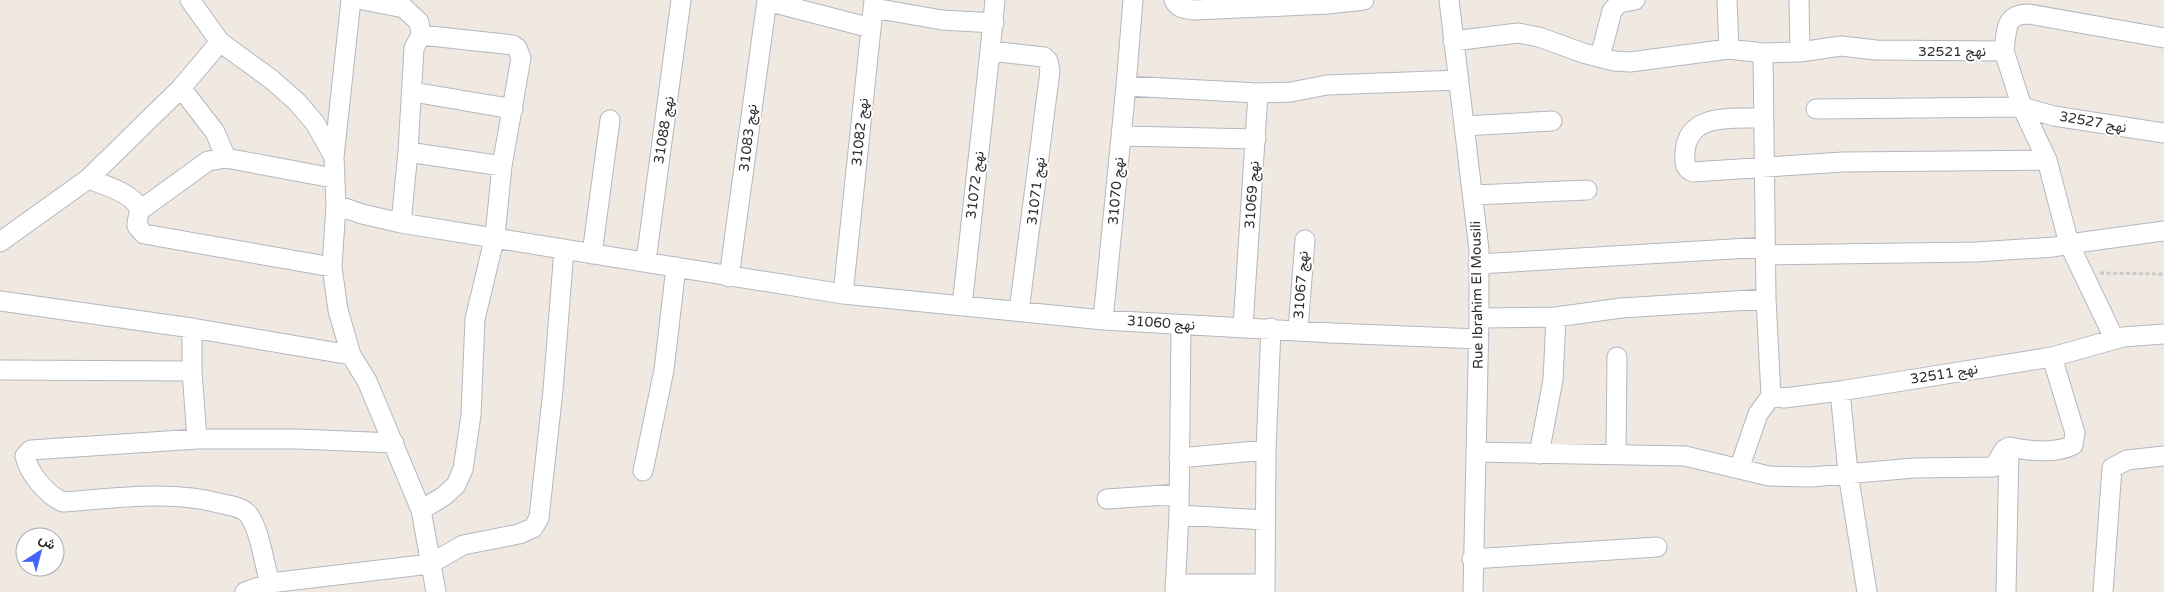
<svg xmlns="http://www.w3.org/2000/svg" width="2164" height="592" viewBox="0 0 2164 592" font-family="'Varela Round',Vazirmatn,sans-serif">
	<rect width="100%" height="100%" fill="#efe9e1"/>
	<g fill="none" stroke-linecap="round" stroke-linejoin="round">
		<defs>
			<path id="minor" d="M 190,0 L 220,42 L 271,79 L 297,102 L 315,123 L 334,157
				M 351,0 L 334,157 L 336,205 L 332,267 L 338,310 L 351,355 L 367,381 L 421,510 L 436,592
				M 363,0 L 404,8 L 419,22 L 421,35 L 414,48 L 408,152 L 401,223
				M 995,0 L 990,51 L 1044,57 L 1048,61 L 1050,71 L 1019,311
				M 1174,0 C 1178,9 1186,9 1195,10 L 1328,4 L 1364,0
				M 1449,0 L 1479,250 L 1479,318 L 1473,592
				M 1727,0 L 1729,49
				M 767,1 L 871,28
				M 873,8 L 942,20 L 994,23
				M 1453,41 L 1518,33 L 1539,37 L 1583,53 L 1614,61 L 1630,62 L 1729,49 L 1763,53 L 1800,52 L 1799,0
				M 1800,52 L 1841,46 L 1876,50 L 2004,51 C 2007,30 2004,14 2029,14 L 2164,38
				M 1600,57 L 1612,11 L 1619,3 L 1635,0
				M 1126,86 L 1133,0
				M 181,88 L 215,132 L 226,158 L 333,178
				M 413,92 L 513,109
				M 1816,109 L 2022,107 L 2054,116 L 2164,133
				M 1763,118 C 1733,119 1687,112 1685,153 C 1684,161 1685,169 1693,172 L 1843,162 L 2047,160
				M 1464,126 L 1552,121
				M 1121,136 L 1256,139
				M 408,152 L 502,166
				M 88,179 C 102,184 136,194 139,210 C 140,215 136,221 137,226 L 144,234 L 332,267
				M 1474,195 L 1587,190
				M 336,205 L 362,214 L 401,223 L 843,294 L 1103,320 L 1332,333 L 1479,339
				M 139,211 L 208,161 L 226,158
				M 0,242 L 88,179 L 181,88 L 220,42
				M 592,254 L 610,120
				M 1766,255 L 1976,252 L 2054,247 L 2069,244 L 2047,160 L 2022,107 L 2004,51
				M 646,261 L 681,0
				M 1478,264 L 1766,247
				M 729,277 L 767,0
				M 843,294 L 874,0
				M 0,301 L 192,328 L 351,355
				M 962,306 L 990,51
				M 1479,318 L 1556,317 L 1621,308 L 1766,299
				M 1103,320 L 1126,86 L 1258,93 L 1291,92 L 1327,85 L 1459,80
				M 1243,327 L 1258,93
				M 192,328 L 192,371 L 197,439 L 298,439 L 394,443
				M 1298,330 L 1305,240
				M 2114,338 L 2069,244 L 2164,231
				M 0,370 L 192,371
				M 1840,391 L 1848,473 L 1867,592
				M 1771,396 L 1784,398 L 1840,391 L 2052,357 L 2123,337 L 2164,334
				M 197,439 L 31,450 L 25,456 C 29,474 47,495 63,502 C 117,498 171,490 223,504 C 232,506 242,507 248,514 C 260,529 264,564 270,583 L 430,564 L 463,545 L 519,534 L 533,528 L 539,518 L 553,390 L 564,249
				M 1476,452 L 1685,456 L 1769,476 L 1811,477 L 1914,468 L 1994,467 L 2004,450 L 2009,447 C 2029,451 2055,454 2073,445 L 2075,433 L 2052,357
				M 1616,453 L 1617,357
				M 1539,454 L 1553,380 L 1556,317
				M 1179,458 L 1266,450
				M 1739,469 L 1758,414 L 1771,396 L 1766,299 L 1763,53
				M 643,471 L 664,370 L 676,267
				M 1107,499 L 1179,494
				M 421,510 L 444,496 L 456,485 L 463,469 L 471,415 L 475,319 L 495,236 L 502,166 L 521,58 L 517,48 L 513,45 L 421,35
				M 1179,515 L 1265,520
				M 1472,559 L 1657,547
				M 1175,584 L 1264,584
				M 245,592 L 270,583
				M 1175,592 L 1179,515 L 1181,325
				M 1265,592 L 1266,450 L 1271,328
				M 2006,592 L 2009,447
				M 2103,592 L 2112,468 L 2127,460 L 2164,456"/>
		</defs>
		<use href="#minor" stroke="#b4b7c1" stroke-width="21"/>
		<path stroke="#c9c9c9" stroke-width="3" stroke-dasharray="4 2.5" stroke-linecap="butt" d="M 2100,273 L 2164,274"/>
		<use href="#minor" stroke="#fff" stroke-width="19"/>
	</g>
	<g text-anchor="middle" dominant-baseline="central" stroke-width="4" stroke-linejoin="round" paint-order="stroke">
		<g font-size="14" fill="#2e2e2e" stroke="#fff">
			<text x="1952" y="51">نهج 32521</text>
			<text transform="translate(2093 122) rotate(10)">نهج 32527</text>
			<text transform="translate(664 130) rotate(-81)">نهج 31088</text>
			<text transform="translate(860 132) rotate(-84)">نهج 31082</text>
			<text transform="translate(748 138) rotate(-83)">نهج 31083</text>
			<text transform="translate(975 185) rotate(-83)">نهج 31072</text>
			<text transform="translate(1036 191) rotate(-83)">نهج 31071</text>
			<text transform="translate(1116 191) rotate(-85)">نهج 31070</text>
			<text transform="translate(1252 195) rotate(-86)">نهج 31069</text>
			<text transform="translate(1301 285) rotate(-86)">نهج 31067</text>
			<text transform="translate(1477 295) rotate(-91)">Rue Ibrahim El Mousili</text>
			<text transform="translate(1161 323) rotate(4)">نهج 31060</text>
			<text transform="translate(1944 374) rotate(-9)">نهج 32511</text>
		</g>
	</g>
	<g transform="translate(40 552) rotate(36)"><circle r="24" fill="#ffffff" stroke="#ababab"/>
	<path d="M0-4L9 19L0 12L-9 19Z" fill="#4264fb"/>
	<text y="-8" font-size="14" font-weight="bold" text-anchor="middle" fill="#2e2e2e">ش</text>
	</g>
</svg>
